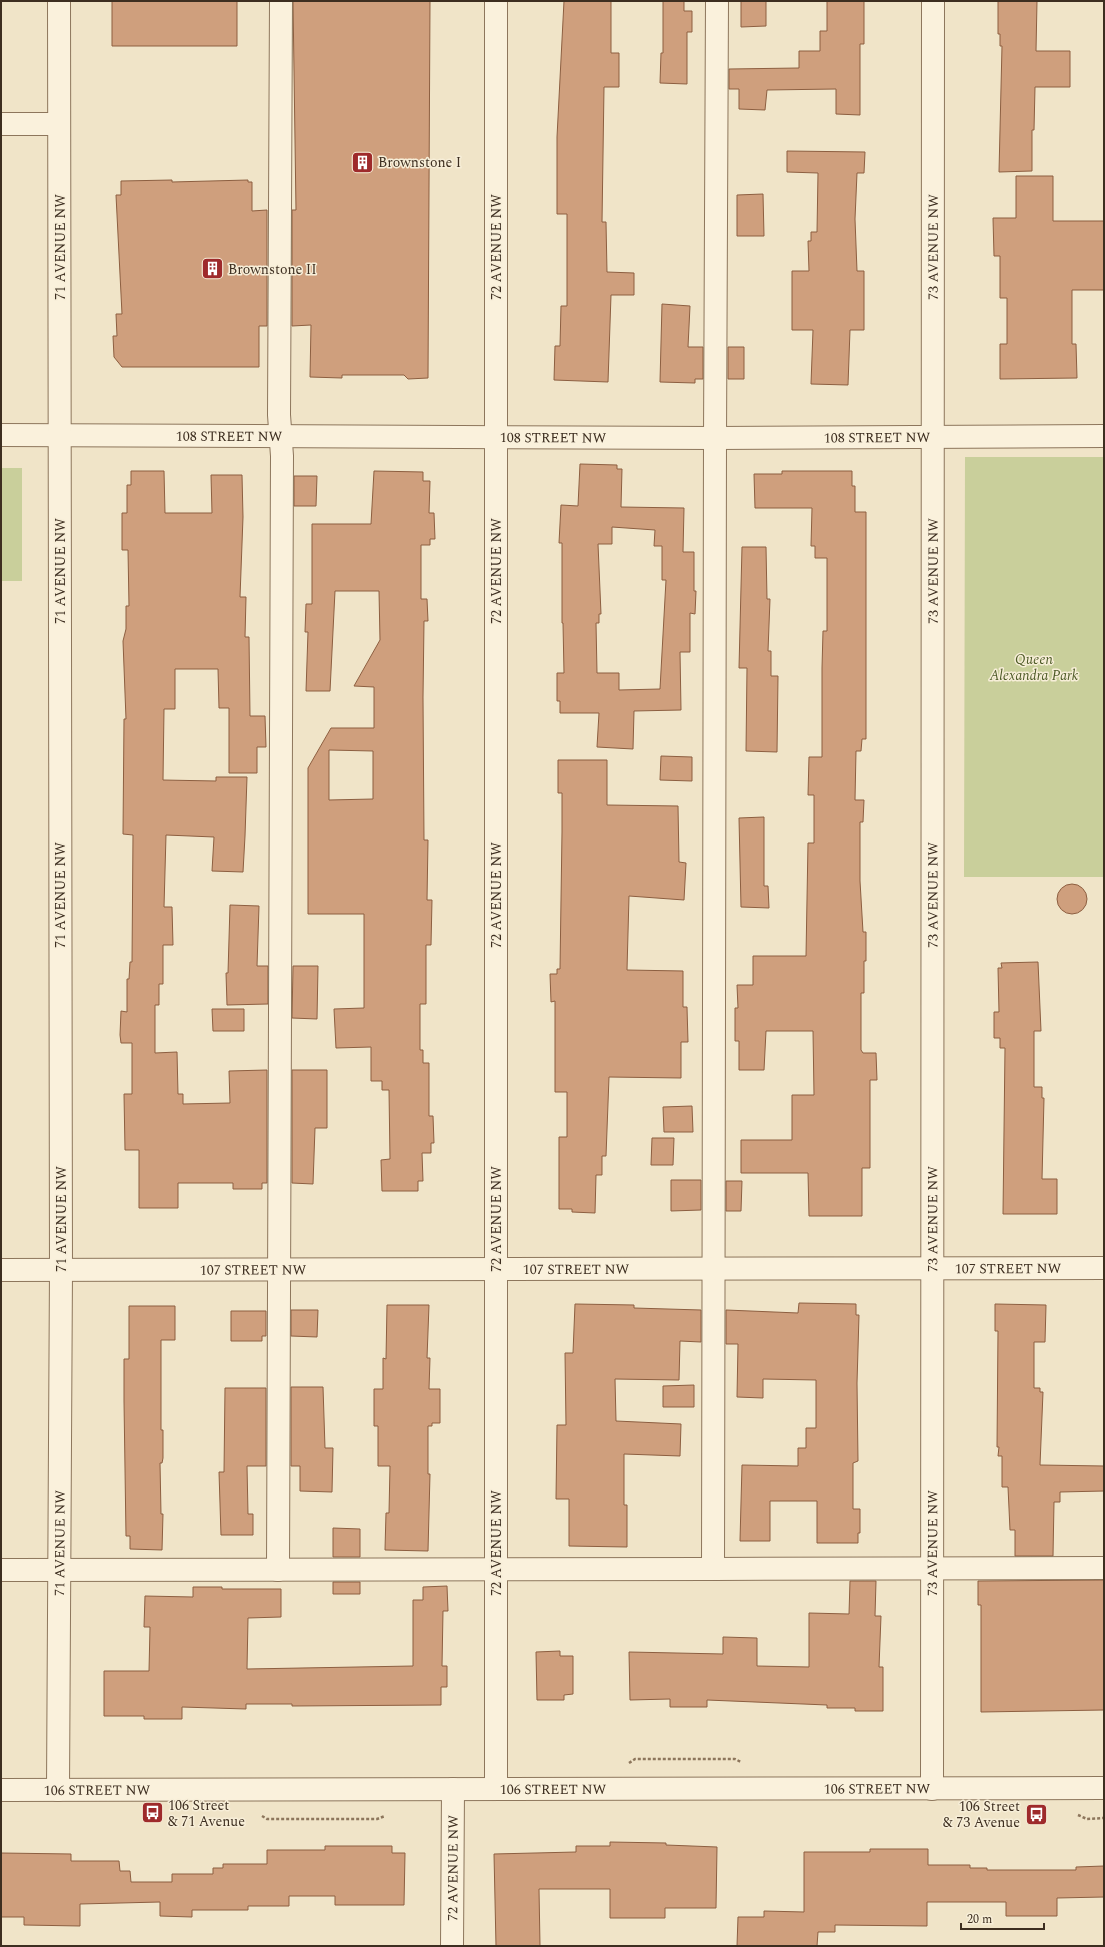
<svg xmlns="http://www.w3.org/2000/svg" width="1105" height="1947" viewBox="0 0 1105 1947" font-family="Spectral,serif">
	<rect width="100%" height="100%" fill="#f0e4c8"/>
	<path fill="#c9cf9b" d="M 965,457 L 1104,457 L 1104,877 L 964,877 Z
		M 1,468 L 22,468 L 22,581 L 1,581 Z"/>
	<path fill="#cf9f7d" stroke="#8d5f41" fill-rule="evenodd" d="M 112,1 L 237,1 L 237,46 L 112,46 Z
		M 293,1 L 430,1 L 428,378 L 408,379 L 404,375 L 342,375 L 342,378 L 310,377 L 311,325 L 292,326 L 292,210 L 296,210 Z
		M 564,1 L 611,1 L 611,53 L 619,53 L 619,87 L 604,87 L 602,222 L 606,222 L 607,272 L 634,273 L 634,295 L 611,295 L 608,382 L 554,380 L 555,346 L 560,346 L 561,306 L 567,306 L 567,214 L 557,214 L 557,137 Z
		M 663,1 L 684,1 L 684,11 L 692,11 L 692,32 L 687,32 L 687,84 L 660,83 L 661,53 L 663,53 Z
		M 741,1 L 766,1 L 766,26 L 741,27 Z
		M 827,1 L 864,1 L 864,44 L 860,44 L 860,115 L 836,114 L 836,89 L 767,90 L 765,110 L 739,109 L 739,89 L 729,89 L 729,69 L 799,68 L 799,51 L 820,51 L 820,31 L 827,31 Z
		M 998,1 L 1037,1 L 1036,51 L 1070,51 L 1070,87 L 1035,87 L 1034,130 L 1032,130 L 1032,171 L 999,172 L 1002,46 L 1000,46 L 1000,34 L 998,34 Z
		M 787,151 L 865,152 L 864,173 L 857,173 L 855,219 L 857,271 L 864,271 L 864,330 L 850,330 L 848,385 L 811,384 L 813,330 L 792,330 L 792,271 L 809,271 L 808,241 L 811,241 L 811,232 L 817,232 L 818,173 L 787,172 Z
		M 1016,176 L 1053,176 L 1053,221 L 1104,221 L 1104,290 L 1072,290 L 1072,344 L 1076,344 L 1077,378 L 1000,379 L 1000,344 L 1007,344 L 1007,298 L 1000,298 L 1000,256 L 994,256 L 993,218 L 1016,218 Z
		M 172,180 L 172,182 L 248,180 L 248,182 L 252,182 L 252,211 L 267,210 L 267,326 L 259,326 L 259,367 L 122,367 L 114,357 L 113,336 L 117,336 L 116,314 L 122,314 L 116,195 L 121,195 L 121,181 Z
		M 763,194 L 764,236 L 737,236 L 737,195 Z
		M 662,304 L 690,306 L 688,347 L 703,347 L 703,379 L 695,379 L 695,383 L 660,382 Z
		M 728,347 L 744,347 L 744,379 L 728,379 Z
		M 580,464 L 617,465 L 617,469 L 622,469 L 621,507 L 684,508 L 683,552 L 694,552 L 694,591 L 696,591 L 695,614 L 690,613 L 690,652 L 680,652 L 681,710 L 634,711 L 633,749 L 597,747 L 599,713 L 560,713 L 560,701 L 557,701 L 557,673 L 564,673 L 563,623 L 562,623 L 562,543 L 559,543 L 561,505 L 578,506 ZM 612,527 L 655,530 L 654,546 L 662,546 L 662,580 L 666,580 L 660,689 L 619,690 L 619,673 L 597,673 L 596,623 L 599,623 L 599,614 L 601,614 L 598,544 L 612,544 Z
		M 131,471 L 164,471 L 165,513 L 212,513 L 211,475 L 242,475 L 243,517 L 240,597 L 246,597 L 245,637 L 249,637 L 250,716 L 265,716 L 266,747 L 257,747 L 257,773 L 229,773 L 229,708 L 219,708 L 218,669 L 175,669 L 175,709 L 164,709 L 163,780 L 216,781 L 216,777 L 247,777 L 245,836 L 243,872 L 212,871 L 214,837 L 166,835 L 164,907 L 172,907 L 173,945 L 163,945 L 163,984 L 159,984 L 159,1005 L 155,1005 L 155,1053 L 177,1052 L 178,1094 L 183,1094 L 183,1104 L 230,1103 L 229,1071 L 267,1070 L 267,1183 L 262,1183 L 262,1189 L 233,1189 L 233,1183 L 178,1183 L 178,1208 L 139,1208 L 139,1150 L 125,1150 L 124,1094 L 132,1094 L 132,1043 L 121,1043 L 120,1035 L 121,1011 L 127,1012 L 127,979 L 129,979 L 130,962 L 132,962 L 133,835 L 123,834 L 124,719 L 126,719 L 123,641 L 126,629 L 126,606 L 129,606 L 128,550 L 122,550 L 122,513 L 127,513 L 127,485 L 131,485 Z
		M 374,471 L 423,472 L 423,481 L 430,481 L 429,513 L 434,513 L 435,539 L 430,539 L 430,545 L 421,545 L 421,599 L 427,599 L 428,621 L 424,621 L 423,697 L 424,840 L 428,840 L 427,900 L 432,900 L 431,945 L 426,945 L 426,1004 L 420,1004 L 420,1050 L 423,1050 L 423,1063 L 429,1063 L 429,1116 L 433,1116 L 434,1143 L 431,1143 L 431,1153 L 422,1153 L 423,1181 L 418,1181 L 418,1191 L 382,1191 L 381,1160 L 390,1159 L 389,1090 L 382,1090 L 382,1081 L 371,1081 L 371,1047 L 336,1048 L 334,1009 L 364,1008 L 364,914 L 308,914 L 308,768 L 331,728 L 374,728 L 374,687 L 354,686 L 380,640 L 379,591 L 335,591 L 330,691 L 306,691 L 308,632 L 305,632 L 306,604 L 312,604 L 312,524 L 371,524 ZM 329,750 L 373,751 L 373,799 L 329,800 Z
		M 782,471 L 852,471 L 852,486 L 855,486 L 855,512 L 866,512 L 866,739 L 862,739 L 861,751 L 856,751 L 855,800 L 864,800 L 863,822 L 860,822 L 860,881 L 863,932 L 866,932 L 866,961 L 864,961 L 864,993 L 861,993 L 861,1050 L 863,1053 L 876,1053 L 877,1080 L 870,1080 L 870,1168 L 862,1168 L 862,1216 L 809,1216 L 808,1173 L 741,1173 L 741,1140 L 792,1140 L 792,1095 L 814,1095 L 813,1031 L 766,1031 L 764,1070 L 739,1070 L 739,1041 L 735,1041 L 735,1008 L 738,1008 L 737,985 L 753,985 L 753,956 L 806,956 L 808,843 L 814,843 L 814,795 L 808,795 L 809,757 L 822,757 L 822,668 L 823,631 L 827,631 L 827,558 L 815,558 L 815,546 L 811,546 L 812,508 L 755,508 L 754,474 L 782,474 Z
		M 294,476 L 317,476 L 316,506 L 294,506 Z
		M 742,547 L 766,547 L 767,599 L 770,599 L 768,651 L 771,651 L 771,676 L 778,676 L 777,752 L 746,751 L 747,668 L 739,668 Z
		M 661,756 L 692,757 L 692,781 L 660,780 Z
		M 558,760 L 607,760 L 607,805 L 678,806 L 679,862 L 686,863 L 684,900 L 629,896 L 627,970 L 683,971 L 683,1007 L 687,1007 L 688,1042 L 681,1042 L 681,1078 L 609,1077 L 606,1156 L 602,1156 L 602,1175 L 596,1175 L 595,1213 L 572,1212 L 572,1209 L 559,1209 L 559,1137 L 567,1137 L 567,1092 L 555,1092 L 555,1001 L 551,1002 L 550,974 L 557,974 L 557,969 L 560,969 L 562,832 L 562,793 L 558,793 Z
		M 764,817 L 764,886 L 768,886 L 769,908 L 741,907 L 739,818 Z
		M1057 899a15 15 0 1 1 30 0a15 15 0 1 1-30 0Z
		M 230,905 L 259,906 L 257,966 L 268,966 L 268,1004 L 227,1005 L 226,973 L 228,973 Z
		M 1038,962 L 1041,1031 L 1034,1031 L 1034,1087 L 1042,1087 L 1042,1098 L 1044,1098 L 1042,1179 L 1057,1179 L 1057,1214 L 1003,1214 L 1005,1048 L 1000,1048 L 1000,1038 L 994,1038 L 994,1012 L 999,1012 L 998,968 L 1002,968 L 1001,963 Z
		M 293,966 L 318,966 L 317,1019 L 292,1018 Z
		M 212,1009 L 244,1009 L 244,1031 L 213,1031 Z
		M 292,1070 L 327,1070 L 327,1128 L 315,1128 L 313,1184 L 292,1183 Z
		M 692,1106 L 693,1132 L 664,1132 L 663,1107 Z
		M 652,1138 L 674,1138 L 673,1165 L 651,1165 Z
		M 671,1180 L 701,1180 L 701,1210 L 671,1211 Z
		M 726,1181 L 742,1181 L 741,1211 L 726,1211 Z
		M 799,1303 L 856,1304 L 856,1315 L 859,1315 L 857,1383 L 858,1461 L 853,1463 L 853,1509 L 860,1509 L 860,1533 L 858,1533 L 858,1543 L 817,1543 L 817,1501 L 770,1501 L 770,1541 L 740,1541 L 742,1465 L 798,1466 L 798,1448 L 806,1448 L 806,1428 L 816,1428 L 816,1380 L 763,1379 L 763,1398 L 737,1397 L 738,1344 L 726,1344 L 726,1310 L 798,1313 Z
		M 575,1304 L 634,1305 L 634,1308 L 701,1310 L 701,1342 L 680,1341 L 679,1380 L 615,1379 L 616,1421 L 681,1424 L 680,1456 L 624,1454 L 624,1505 L 627,1505 L 627,1547 L 569,1546 L 569,1499 L 556,1499 L 557,1425 L 566,1425 L 565,1353 L 573,1353 Z
		M 995,1304 L 1046,1305 L 1045,1342 L 1034,1342 L 1034,1388 L 1040,1388 L 1040,1392 L 1043,1392 L 1040,1465 L 1104,1466 L 1104,1491 L 1060,1492 L 1060,1502 L 1054,1502 L 1053,1556 L 1015,1556 L 1015,1530 L 1010,1530 L 1008,1487 L 1002,1487 L 1002,1456 L 998,1456 L 999,1447 L 997,1447 L 998,1331 L 995,1331 Z
		M 387,1305 L 429,1305 L 427,1358 L 430,1358 L 429,1389 L 440,1389 L 440,1423 L 432,1423 L 432,1426 L 428,1426 L 428,1474 L 430,1474 L 428,1551 L 385,1550 L 386,1513 L 389,1513 L 390,1466 L 378,1466 L 378,1426 L 374,1426 L 374,1389 L 383,1389 L 383,1358 L 386,1359 Z
		M 129,1306 L 175,1306 L 175,1340 L 161,1340 L 161,1430 L 163,1430 L 163,1458 L 162,1463 L 160,1463 L 161,1514 L 163,1514 L 162,1550 L 130,1549 L 130,1536 L 126,1536 L 124,1401 L 124,1359 L 129,1359 Z
		M 291,1310 L 318,1310 L 317,1337 L 291,1336 Z
		M 231,1311 L 266,1311 L 266,1336 L 262,1336 L 262,1341 L 231,1341 Z
		M 694,1385 L 694,1407 L 663,1407 L 663,1386 Z
		M 291,1387 L 323,1387 L 325,1448 L 333,1448 L 332,1492 L 300,1491 L 300,1466 L 291,1466 Z
		M 225,1388 L 266,1388 L 266,1466 L 247,1466 L 248,1514 L 253,1514 L 253,1535 L 221,1535 L 219,1472 L 224,1472 Z
		M 333,1528 L 360,1529 L 360,1557 L 333,1557 Z
		M 1104,1580 L 1104,1710 L 981,1712 L 981,1605 L 978,1605 L 978,1581 Z
		M 850,1581 L 876,1581 L 875,1616 L 881,1616 L 879,1667 L 883,1667 L 883,1711 L 855,1711 L 855,1708 L 827,1708 L 827,1705 L 707,1700 L 707,1707 L 670,1707 L 670,1699 L 630,1700 L 629,1652 L 723,1654 L 723,1637 L 757,1638 L 757,1666 L 809,1667 L 809,1613 L 849,1614 Z
		M 333,1582 L 360,1582 L 360,1594 L 333,1594 Z
		M 447,1586 L 448,1611 L 443,1611 L 442,1666 L 447,1666 L 447,1687 L 441,1687 L 441,1705 L 292,1706 L 292,1704 L 246,1704 L 246,1709 L 182,1707 L 182,1719 L 144,1719 L 144,1716 L 104,1716 L 104,1671 L 149,1671 L 150,1627 L 144,1627 L 145,1596 L 193,1597 L 193,1587 L 222,1587 L 222,1589 L 281,1589 L 281,1617 L 248,1618 L 247,1669 L 413,1666 L 413,1600 L 423,1600 L 423,1587 Z
		M 560,1651 L 560,1656 L 573,1656 L 573,1694 L 564,1695 L 564,1700 L 537,1700 L 536,1652 Z
		M 610,1842 L 666,1843 L 666,1845 L 717,1847 L 716,1908 L 665,1908 L 665,1918 L 610,1918 L 610,1889 L 539,1889 L 540,1946 L 496,1946 L 494,1854 L 576,1852 L 576,1846 L 610,1846 Z
		M 325,1846 L 392,1846 L 392,1853 L 405,1853 L 404,1905 L 335,1905 L 335,1896 L 289,1896 L 289,1906 L 248,1906 L 248,1910 L 192,1910 L 192,1917 L 160,1916 L 160,1902 L 80,1904 L 80,1926 L 24,1925 L 24,1917 L 1,1917 L 1,1853 L 71,1854 L 71,1861 L 119,1861 L 120,1871 L 130,1871 L 131,1882 L 172,1882 L 172,1874 L 213,1874 L 213,1868 L 223,1868 L 223,1864 L 267,1864 L 267,1850 L 325,1850 Z
		M 870,1849 L 928,1849 L 928,1865 L 970,1865 L 970,1868 L 987,1868 L 987,1870 L 1076,1870 L 1076,1867 L 1104,1866 L 1104,1897 L 1057,1898 L 1057,1916 L 1006,1916 L 1006,1902 L 927,1902 L 927,1926 L 835,1925 L 835,1932 L 818,1932 L 817,1946 L 737,1946 L 738,1917 L 764,1917 L 764,1911 L 804,1912 L 804,1852 L 870,1852 Z"/>
	<g fill="none" stroke-linecap="round" stroke-linejoin="round">
		<defs>
			<g id="minor">
				<path d="M 717,1 L 715,438 L 713,1569 L 1104,1568"/>
				<path d="M 1,124 L 59,124"/>
				<path id="s1" d="M 1,435 L 715,438 L 1104,436"/>
				<path id="s2" d="M 1,1270 L 1104,1268"/>
				<path d="M 1,1570 L 713,1569"/>
				<path d="M 278,1570 L 282,456 L 279,415 L 281,1"/>
				<path d="M 496,1789 L 496,1"/>
				<path id="s3" d="M 932,1789 L 933,1"/>
				<path id="s4" d="M 1,1790 L 1104,1788"/>
				<path id="s5" d="M 58,1790 L 61,1270 L 59,1"/>
				<path id="s6" d="M 452,1946 L 453,1789"/>
			</g>
		</defs>
		<use href="#minor" stroke="#8d765c" stroke-width="24"/>
		<path stroke="#8d765c" stroke-width="2.5" stroke-dasharray="3 2" stroke-linecap="butt" d="M 629,1763 L 635,1759 L 735,1759 L 741,1762
			M 1078,1815 L 1087,1819 L 1104,1818
			M 262,1816 L 267,1819 L 377,1819 L 385,1816"/>
		<use href="#minor" stroke="#faf1dc" stroke-width="22"/>
	</g>
	<defs>
		<symbol id="building-square" viewBox="-11 -11 22 22"><rect x="-9" y="-9" width="18" height="18" rx="4" fill="#9e2a2b" stroke="#f7eed8"/><path d="M-4-6H4V6H1V3H-1V6H-4ZM-2.5-4.3h1.7v1.8h-1.7ZM.8-4.3h1.7v1.8H.8ZM-2.5-1h1.7V.8h-1.7ZM.8-1h1.7V.8H.8Z" fill="#fff"/></symbol>
		<symbol id="bus-square" viewBox="-11 -11 22 22"><rect x="-9" y="-9" width="18" height="18" rx="4" fill="#9e2a2b" stroke="#f7eed8"/><path d="M-5-6H5V4H4V6H2V4H-2V6H-4V4H-5ZM-3.5-4V0h7V-4ZM-3.5 1.2v1.5H-2V1.2ZM2 1.2v1.5H3.5V1.2Z" fill="#fff"/></symbol>
	</defs>
	<g fill-rule="evenodd">
		<use href="#building-square" x="350" y="150" width="25" height="25"/>
		<use href="#building-square" x="200" y="256" width="25" height="25"/>
		<use href="#bus-square" x="140" y="1800" width="25" height="25"/>
		<use href="#bus-square" x="1024" y="1802" width="25" height="25"/>
	</g>
	<g text-anchor="middle" dominant-baseline="central" stroke-width="3" stroke-linejoin="round" paint-order="stroke">
		<g font-size="14" fill="#3d2e20" stroke="#f7eed8" text-anchor="start">
			<text x="378" y="162">Brownstone I</text>
			<text x="228" y="269">Brownstone II</text>
			<text x="168" y="1805">106 Street<tspan x="168" dy="16">&amp; 71 Avenue</tspan></text>
			<text x="1020" y="1806" text-anchor="end">106 Street<tspan x="1020" dy="16">&amp; 73 Avenue</tspan></text>
		</g>
		<g font-size="14" fill="#3d2e20" stroke="#f7eed8">
			<text transform="translate(60 247) rotate(-90)">71 AVENUE NW</text>
			<text transform="translate(496 247) rotate(-90)">72 AVENUE NW</text>
			<text stroke="none"><textPath href="#s3" startOffset="1542">73 AVENUE NW</textPath></text>
			<text stroke="none"><textPath href="#s1" startOffset="228">108 STREET NW</textPath></text>
			<text stroke="none"><textPath href="#s1" startOffset="552">108 STREET NW</textPath></text>
			<text stroke="none"><textPath href="#s1" startOffset="876">108 STREET NW</textPath></text>
			<text transform="translate(60 571) rotate(-90)">71 AVENUE NW</text>
			<text transform="translate(496 571) rotate(-90)">72 AVENUE NW</text>
			<text stroke="none"><textPath href="#s3" startOffset="1218">73 AVENUE NW</textPath></text>
			<text transform="translate(60 895) rotate(-90)">71 AVENUE NW</text>
			<text transform="translate(496 895) rotate(-90)">72 AVENUE NW</text>
			<text stroke="none"><textPath href="#s3" startOffset="894">73 AVENUE NW</textPath></text>
			<text transform="translate(61 1219) rotate(-90)">71 AVENUE NW</text>
			<text transform="translate(496 1219) rotate(-90)">72 AVENUE NW</text>
			<text stroke="none"><textPath href="#s3" startOffset="570">73 AVENUE NW</textPath></text>
			<text stroke="none"><textPath href="#s2" startOffset="1007">107 STREET NW</textPath></text>
			<text stroke="none"><textPath href="#s2" startOffset="252">107 STREET NW</textPath></text>
			<text stroke="none"><textPath href="#s2" startOffset="575">107 STREET NW</textPath></text>
			<text stroke="none"><textPath href="#s5" startOffset="247">71 AVENUE NW</textPath></text>
			<text transform="translate(496 1543) rotate(-90)">72 AVENUE NW</text>
			<text stroke="none"><textPath href="#s3" startOffset="246">73 AVENUE NW</textPath></text>
			<text stroke="none"><textPath href="#s4" startOffset="552">106 STREET NW</textPath></text>
			<text stroke="none"><textPath href="#s4" startOffset="876">106 STREET NW</textPath></text>
			<text stroke="none"><textPath href="#s4" startOffset="96">106 STREET NW</textPath></text>
			<text stroke="none"><textPath href="#s6" startOffset="78">72 AVENUE NW</textPath></text>
		</g>
		<g font-size="14" font-style="italic" fill="#4d5a26" stroke="#f7eed8">
			<text x="1034" y="659">Queen<tspan x="1034" dy="16">Alexandra Park</tspan></text>
		</g>
	</g>
	<rect width="1105" height="1947" fill="none" stroke="#3d2e20" stroke-width="4"/>
	<path d="M961 1923v6h83v-6" fill="none" stroke="#3d2e20" stroke-width="2"/>
	<text x="967" y="1923" font-size="12" fill="#3d2e20" stroke="#f7eed8" stroke-width="3" paint-order="stroke">20 m</text>
</svg>
